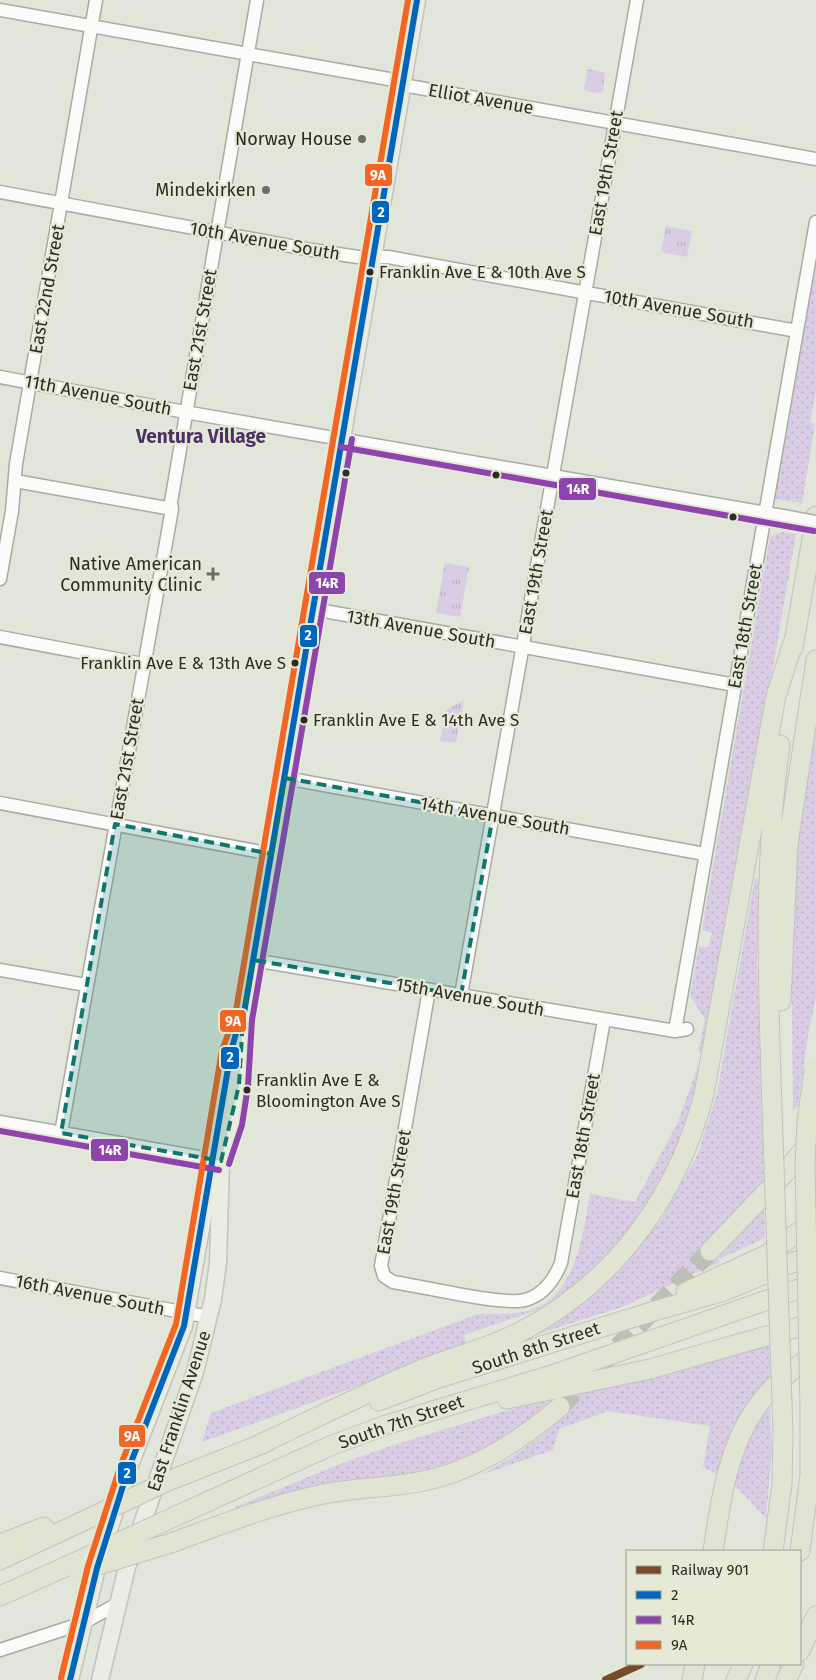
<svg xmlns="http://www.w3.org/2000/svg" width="816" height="1680" viewBox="0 0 816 1680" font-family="'Fira Sans',sans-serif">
	<defs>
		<pattern id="grass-dots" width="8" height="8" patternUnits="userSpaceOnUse" patternTransform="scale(1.25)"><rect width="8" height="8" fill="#d9cde5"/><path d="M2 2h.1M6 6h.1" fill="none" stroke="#bab0c4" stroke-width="1.8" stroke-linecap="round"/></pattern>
		<pattern id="park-tufts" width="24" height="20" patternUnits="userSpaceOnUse" patternTransform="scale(1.25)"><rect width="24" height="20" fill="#d9cde5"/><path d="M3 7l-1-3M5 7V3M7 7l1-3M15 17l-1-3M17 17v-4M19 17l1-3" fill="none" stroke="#bab0c4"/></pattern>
	</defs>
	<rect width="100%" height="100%" fill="#e2e5da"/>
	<path fill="url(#grass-dots)" d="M 816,266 L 816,390 L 810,423 L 815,424 L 802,503 L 775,499 Z
		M 782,532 L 796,534 L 702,1078 L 674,1163 L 626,1239 L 570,1291 L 540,1309 L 464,1335 L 467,1347 L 202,1442 L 211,1413 L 478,1314 C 494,1313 512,1315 528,1311 C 576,1298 583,1234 590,1194 L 635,1202 L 677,1124 L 703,1053 L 698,1052 L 705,1019 L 690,996 L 699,946 L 708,948 L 712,933 L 702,930 L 770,537 Z
		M 816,685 L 816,997 L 808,1035 L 798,1106 L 793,1110 L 791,882 Z
		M 755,878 L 758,879 L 757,964 L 764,1185 L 705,1244 L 720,1262 L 622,1307 L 516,1341 L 584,1300 L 618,1273 L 662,1218 L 698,1154 L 717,1093 Z
		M 764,1210 L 765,1238 L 720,1259 L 719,1257 Z
		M 769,1341 L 771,1381 L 719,1475 L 703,1467 L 710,1426 L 608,1411 L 559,1429 L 553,1450 L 483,1474 C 513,1457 542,1439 566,1413 L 527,1425 L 458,1464 L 237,1513 L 235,1507 C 282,1489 328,1467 376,1451 C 505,1408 637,1375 769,1341 Z
		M 770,1402 L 772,1451 L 766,1518 L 732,1482 L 744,1444 Z"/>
	<path fill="url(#park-tufts)" d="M 588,69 L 605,73 L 603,92 L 600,93 L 586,91 L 584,88 Z
		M 666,226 L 692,231 L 687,257 L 661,252 Z
		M 445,563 L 469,567 L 460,617 L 436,613 Z
		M 464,700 L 456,743 L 440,741 L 446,710 Z"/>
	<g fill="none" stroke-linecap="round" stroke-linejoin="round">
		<path stroke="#bdc0b6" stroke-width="19" stroke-dasharray="19 9" stroke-linecap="butt" d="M 560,1407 L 710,1251"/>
		<defs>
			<path id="minor" d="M 0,10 L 389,79 L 403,85 L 816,159
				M 0,192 L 312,250 L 358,257 L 388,257 L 797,331
				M 0,377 L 185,412 L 783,516
				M 15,481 L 172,509
				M 0,579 L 12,511 L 16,464 L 96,0
				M 313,609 L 735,685
				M 0,637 L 143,664
				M 285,778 L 705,854
				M 0,803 L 272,854
				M 253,960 L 675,1031 L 687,1029
				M 0,970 L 86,985
				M 429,990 L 381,1266 L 384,1276 L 393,1282 C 420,1286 504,1306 525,1300 C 544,1295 554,1280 561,1263 L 604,1020
				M 461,995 L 637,0
				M 675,1031 L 816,222
				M 0,1122 L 221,1161
				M 61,1133 L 172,509 L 171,502 L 257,0
				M 0,1278 L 209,1317
				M 0,1650 L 83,1623 L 119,1603"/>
			<path id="major" d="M 70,1680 L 97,1568 L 128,1470 L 184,1326 L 234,1040
				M 100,1680 L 127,1567 L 195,1372 L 213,1299 L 218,1263 L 221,1161 L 233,1124 L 239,1085 L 243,1019 L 417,0"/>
			<path id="highway" d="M 793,648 L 816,516
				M 781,1001 L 788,844 L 816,660
				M 772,1108 C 768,987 763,865 780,745
				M 710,1251 L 783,1175 L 816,1134
				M 686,1292 L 766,1255 L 816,1220
				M 507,1399 L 650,1369 L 816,1322
				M 379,1401 L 439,1378 L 651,1312 L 724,1291 L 816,1253
				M 256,1446 C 308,1422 359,1396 411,1374 C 446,1358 485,1350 520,1332 C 615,1283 678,1196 704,1094 L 776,696 L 795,637
				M 168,1481 L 267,1442
				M 176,1516 L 330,1446 L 386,1425 L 552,1375 L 816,1283
				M 171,1543 C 220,1525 268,1506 319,1495 C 350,1488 382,1488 413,1483 C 470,1474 517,1443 560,1407
				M 0,1544 L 44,1527
				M 713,1551 C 726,1466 735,1402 816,1354
				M 773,1551 L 782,1484 L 783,1432
				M 800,1551 L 810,1475 L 810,1409
				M 0,1560 L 79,1523
				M 0,1596 L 63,1568
				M 800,1651 L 816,1616
				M 692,1680 L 695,1664
				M 736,1680 L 743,1664
				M 765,1680 L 771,1664
				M 786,1680 L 794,1664"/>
		</defs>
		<use href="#minor" stroke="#a9aba4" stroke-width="15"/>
		<use href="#major" stroke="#c2c3be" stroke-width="19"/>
		<use href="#highway" stroke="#c2c3be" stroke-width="21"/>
		<use href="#minor" stroke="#fbfbf9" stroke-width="12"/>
		<use href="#major" stroke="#ebede2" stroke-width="16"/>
		<use href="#highway" stroke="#e1e3d3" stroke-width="19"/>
		<defs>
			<path id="minor-bridge" d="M 783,516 L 816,522"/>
			<path id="highway-bridge" d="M 772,1108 L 783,1432
				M 810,1409 L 805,1165 L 807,1122 L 814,1069
				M 79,1523 L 168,1481
				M 63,1568 L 176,1516
				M 79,1571 L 171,1543"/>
		</defs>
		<use href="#minor-bridge" stroke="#a9aba4" stroke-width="15" stroke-linecap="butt"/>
		<use href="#highway-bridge" stroke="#c2c3be" stroke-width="21" stroke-linecap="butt"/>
		<use href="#minor-bridge" stroke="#fbfbf9" stroke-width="12"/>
		<use href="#highway-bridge" stroke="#e1e3d3" stroke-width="19"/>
		<defs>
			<path id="bus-1" d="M 70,1680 L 97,1568 L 128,1470 L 184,1326 L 231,1051 L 237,1030 L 243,1019 L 417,0"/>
			<path id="bus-2" d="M 341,447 L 814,531
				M 0,1131 L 219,1170
				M 229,1164 L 242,1125 L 248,1086 L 252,1020 L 352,439"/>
			<path id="bus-3" d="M 61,1678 L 88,1566 L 120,1467 L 176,1324 L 222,1050 L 235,1016 L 408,0"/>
		</defs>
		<use href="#bus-1" stroke="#e5e9d6" stroke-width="10"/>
		<use href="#bus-2" stroke="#e5e9d6" stroke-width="10"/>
		<use href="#bus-3" stroke="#e5e9d6" stroke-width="10"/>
		<use href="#bus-1" stroke="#0065bd" stroke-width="6"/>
		<use href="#bus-2" stroke="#8e44ad" stroke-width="6"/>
		<use href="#bus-3" stroke="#f26522" stroke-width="6"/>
		<defs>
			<path id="rail-1" d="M 606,1680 L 641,1664"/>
		</defs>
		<use href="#rail-1" stroke="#e5e9d6" stroke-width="11"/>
		<use href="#rail-1" stroke="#7a4b2a" stroke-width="8"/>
	</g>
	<path fill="#0f766e" fill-opacity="0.2" stroke="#0f766e" stroke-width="4" stroke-dasharray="10 6" stroke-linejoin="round" d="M 285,778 L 493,815 L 461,995 L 253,960 L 243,1019 L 239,1085 L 221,1161 L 61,1133 L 115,824 L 272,854 Z"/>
	<g fill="#6b6d64" stroke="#e5e9d6" stroke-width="2">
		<circle cx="362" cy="139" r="5"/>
		<circle cx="266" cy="190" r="5"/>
		<path d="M210.5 566.5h5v5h5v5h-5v5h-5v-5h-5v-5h5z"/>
	</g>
	<g fill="#2b2c25" stroke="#e5e9d6" stroke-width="2">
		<circle cx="370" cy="272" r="4.5"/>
		<circle cx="346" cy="473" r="4.5"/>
		<circle cx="496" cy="475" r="4.5"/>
		<circle cx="733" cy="517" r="4.5"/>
		<circle cx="295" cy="663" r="4.5"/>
		<circle cx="304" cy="720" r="4.5"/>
		<circle cx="247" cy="1090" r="4.5"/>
	</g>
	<g text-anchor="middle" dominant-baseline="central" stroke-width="4.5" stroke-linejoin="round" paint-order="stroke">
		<g font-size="17" fill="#2b2c25" stroke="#e5e9d6" text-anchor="start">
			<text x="379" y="272">Franklin Ave E &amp; 10th Ave S</text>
			<text x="286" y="663" text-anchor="end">Franklin Ave E &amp; 13th Ave S</text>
			<text x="313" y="720">Franklin Ave E &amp; 14th Ave S</text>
			<text x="256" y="1080">Franklin Ave E &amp;<tspan x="256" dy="21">Bloomington Ave S</tspan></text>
		</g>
		<g font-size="18" fill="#2b2c25" stroke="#e5e9d6">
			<text transform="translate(481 99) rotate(10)">Elliot Avenue</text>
			<text transform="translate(606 173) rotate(-80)">East 19th Street</text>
			<text transform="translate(265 241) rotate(10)">10th Avenue South</text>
			<text transform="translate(47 289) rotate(-80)">East 22nd Street</text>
			<text transform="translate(679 309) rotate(10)">10th Avenue South</text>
			<text transform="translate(200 330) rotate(-80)">East 21st Street</text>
			<text transform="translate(98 395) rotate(11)">11th Avenue South</text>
			<text transform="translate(536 572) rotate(-80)">East 19th Street</text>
			<text transform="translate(745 626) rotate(-80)">East 18th Street</text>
			<text transform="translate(421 629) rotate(10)">13th Avenue South</text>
			<text transform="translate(127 759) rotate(-80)">East 21st Street</text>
			<text transform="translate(495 816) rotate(10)">14th Avenue South</text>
			<text transform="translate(470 997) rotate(10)">15th Avenue South</text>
			<text transform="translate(583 1136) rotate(-80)">East 18th Street</text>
			<text transform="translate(394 1192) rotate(-80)">East 19th Street</text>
			<text transform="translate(90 1295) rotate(11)">16th Avenue South</text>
			<text transform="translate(536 1348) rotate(-18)">South 8th Street</text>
			<text transform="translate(179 1411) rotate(-72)">East Franklin Avenue</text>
			<text transform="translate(401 1422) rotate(-19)">South 7th Street</text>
		</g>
		<g font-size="18" fill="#2b2c25" stroke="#e5e9d6" text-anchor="end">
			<text x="352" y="139">Norway House</text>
			<text x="256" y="190">Mindekirken</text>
			<text x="202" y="564">Native American<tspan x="202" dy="21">Community Clinic</tspan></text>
		</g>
		<g font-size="19" font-weight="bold" fill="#4c306a" stroke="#e5e9d6">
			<text x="201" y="436">Ventura Village</text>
		</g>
	</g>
	<g stroke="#e5e9d6" stroke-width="2">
		<rect x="364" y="163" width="29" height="24" rx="5" fill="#f26522"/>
		<rect x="371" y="200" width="19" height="24" rx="5" fill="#0065bd"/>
		<rect x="558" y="477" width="39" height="24" rx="5" fill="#8e44ad"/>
		<rect x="308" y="571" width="38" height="24" rx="5" fill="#8e44ad"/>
		<rect x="299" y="624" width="19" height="24" rx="5" fill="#0065bd"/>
		<rect x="219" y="1009" width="28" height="24" rx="5" fill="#f26522"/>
		<rect x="220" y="1046" width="20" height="24" rx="5" fill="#0065bd"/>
		<rect x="90" y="1138" width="39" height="24" rx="5" fill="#8e44ad"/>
		<rect x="118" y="1424" width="28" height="24" rx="5" fill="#f26522"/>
		<rect x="117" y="1461" width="20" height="24" rx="5" fill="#0065bd"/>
	</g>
	<g font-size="14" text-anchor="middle" font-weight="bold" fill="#fff">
		<text x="378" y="180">9A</text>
		<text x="381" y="217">2</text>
		<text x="578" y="494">14R</text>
		<text x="327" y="588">14R</text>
		<text x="308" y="640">2</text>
		<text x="233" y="1026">9A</text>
		<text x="230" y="1062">2</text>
		<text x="110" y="1155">14R</text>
		<text x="132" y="1441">9A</text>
		<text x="127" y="1478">2</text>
	</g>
	<rect x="626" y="1550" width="175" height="115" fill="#e5e9d6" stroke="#9b9d8f"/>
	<rect x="636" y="1566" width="25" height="8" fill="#7a4b2a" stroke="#9b9d8f"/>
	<text x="671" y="1575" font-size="15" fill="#2b2c25">Railway 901</text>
	<rect x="636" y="1591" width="25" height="8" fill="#0065bd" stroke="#9b9d8f"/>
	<text x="671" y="1600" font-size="15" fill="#2b2c25">2</text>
	<rect x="636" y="1616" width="25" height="8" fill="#8e44ad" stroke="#9b9d8f"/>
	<text x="671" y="1625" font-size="15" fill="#2b2c25">14R</text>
	<rect x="636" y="1641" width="25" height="8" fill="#f26522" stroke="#9b9d8f"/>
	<text x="671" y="1650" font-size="15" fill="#2b2c25">9A</text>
</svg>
